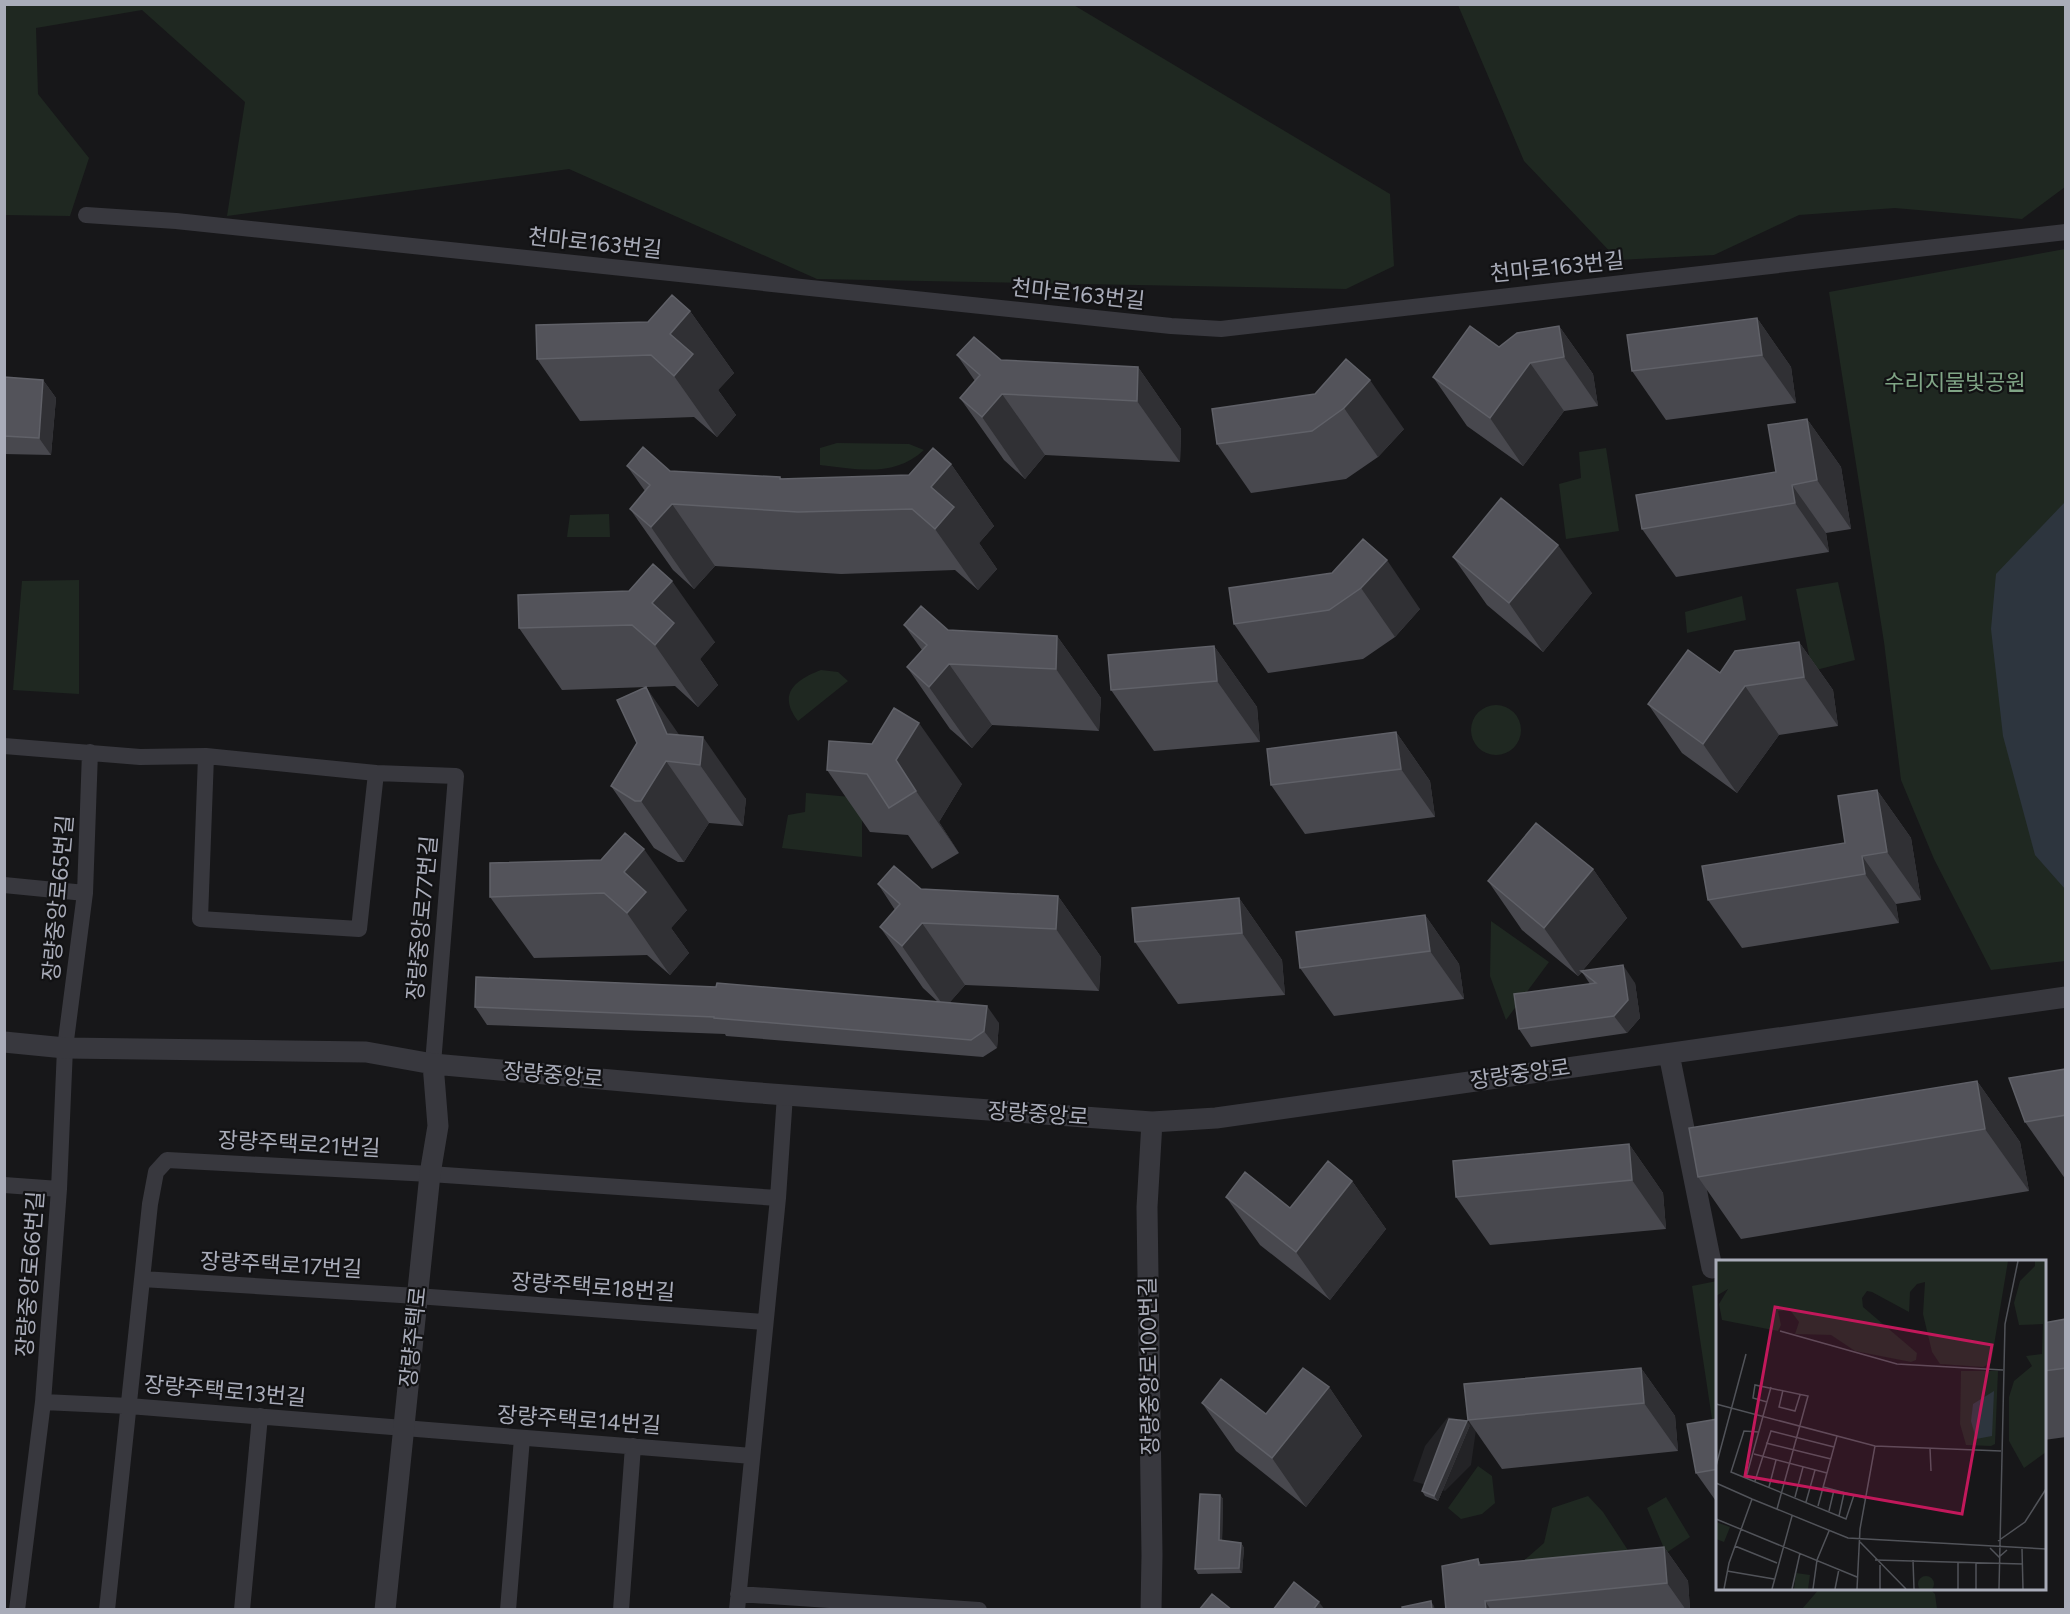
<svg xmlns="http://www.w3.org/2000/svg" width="2070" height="1614" viewBox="0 0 2070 1614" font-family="Figtree,'Noto Sans KR',sans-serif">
	<rect width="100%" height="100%" fill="#171719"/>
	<path fill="#232326" d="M 1448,1417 L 1477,1423 L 1471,1465 L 1445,1491 L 1413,1481 L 1425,1446 Z"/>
	<path fill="#1f2821" d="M 1072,4 L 1390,194 L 1394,266 L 1346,289 L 817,279 L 569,169 L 227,216 L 245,102 L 142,10 L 36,28 L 38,94 L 89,158 L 70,216 L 5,215 L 5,5 Z
		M 1458,5 L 2065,5 L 2065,187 L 2022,219 L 1895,208 L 1799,215 L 1714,255 L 1618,260 L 1524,161 Z
		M 2065,249 L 2065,961 L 1991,970 L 1934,859 L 1901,780 L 1884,642 L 1829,292 Z
		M 837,443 L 909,444 L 924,450 C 894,478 857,469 820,465 L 820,448 Z
		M 1606,448 L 1619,531 L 1566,539 L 1559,484 L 1581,478 L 1579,452 Z
		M 609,514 L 610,537 L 567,537 L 570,515 Z
		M 79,580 L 79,694 L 13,690 L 22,581 Z
		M 1838,582 L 1855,660 L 1812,671 L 1796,589 Z
		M 1742,596 L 1746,620 L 1687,633 L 1685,612 Z
		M 821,670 L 838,672 L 848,681 L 798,721 C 777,694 795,680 821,670 Z
		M1471 730a25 25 0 1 1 50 0a25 25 0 1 1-50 0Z
		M 806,793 L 862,798 L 862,857 L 782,848 L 788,815 L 805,812 Z
		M 1491,921 L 1549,962 L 1506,1020 L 1490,976 Z
		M 1717,1281 L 1717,1439 L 1715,1439 L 1692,1286 Z
		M 1478,1466 L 1492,1476 L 1495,1503 L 1482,1514 L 1461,1519 L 1448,1508 Z
		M 1588,1496 L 1603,1512 L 1635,1561 L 1511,1572 L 1544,1543 L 1552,1508 Z
		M 1666,1497 L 1690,1537 L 1666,1553 L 1647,1508 Z
		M 1820,1588 L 1930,1589 L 1935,1594 L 1937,1609 L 1802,1609 Z"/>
	<path fill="#2d353e" d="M 2065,502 L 2065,889 L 2035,855 L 2003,736 L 1991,629 L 1996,574 Z"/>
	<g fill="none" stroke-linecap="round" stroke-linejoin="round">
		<path stroke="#38383e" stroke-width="16" d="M 86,215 L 176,221 L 1171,326 L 1221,329 L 2066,232
			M 4,746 L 140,757 L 206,756 L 376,773 L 456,776 L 433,1064
			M 206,756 L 200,919 L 359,929 L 376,773
			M 4,885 L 85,893
			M 4,1185 L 59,1189
			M 142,1279 L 417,1296 L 765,1322
			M 43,1402 L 129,1406 L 752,1456
			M 738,1594 L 979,1610
			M 17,1610 L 43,1402 L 59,1189 L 65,1048 L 85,893 L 90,752
			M 107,1610 L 150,1204 L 156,1172 L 167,1160 L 430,1174 L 778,1198
			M 242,1610 L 260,1416
			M 508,1610 L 522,1438
			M 621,1610 L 633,1446
			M 737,1610 L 778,1198 L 785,1095"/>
		<path stroke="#38383e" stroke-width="21" d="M 4,1042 L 65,1048 L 366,1052 L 433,1064 L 746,1092 L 1152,1122 L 1216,1118 L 2066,997
			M 1669,1054 L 1712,1268
			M 385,1610 L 430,1174 L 438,1126 L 433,1064
			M 1151,1610 L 1152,1555 L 1147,1207 L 1152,1122"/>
	</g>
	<path fill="#48484e" d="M 4,278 L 5,279 L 6,377 L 43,380 L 56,398 L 51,455 L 4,454 Z
		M 690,311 L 734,373 L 718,390 L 736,415 L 717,437 L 694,417 L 580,421 L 537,359 L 648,322 Z
		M 1757,318 L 1791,367 L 1796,403 L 1666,420 L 1632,371 Z
		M 1559,326 L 1593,374 L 1598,406 L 1564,411 L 1523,466 L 1467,426 L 1433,377 L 1499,347 Z
		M 957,355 L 1001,360 L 1138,367 L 1181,429 L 1180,462 L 1045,455 L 1025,479 L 1004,460 L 960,398 L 975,381 Z
		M 1315,394 L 1404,429 L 1378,457 L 1346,479 L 1251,493 L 1217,444 Z
		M 1807,419 L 1841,467 L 1851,529 L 1826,533 L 1829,552 L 1676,577 L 1642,529 L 1776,472 Z
		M 951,464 L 994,526 L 979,543 L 997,569 L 978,590 L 955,570 L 841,574 L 715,566 L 694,589 L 673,570 L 630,509 L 645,491 L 627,466 L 670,471 L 780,477 L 782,479 L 909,475 Z
		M 1453,557 L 1592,593 L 1543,652 L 1487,605 Z
		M 1332,573 L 1420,609 L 1395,637 L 1363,659 L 1268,673 L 1234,624 Z
		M 518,595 L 715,642 L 700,659 L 718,685 L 698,707 L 675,686 L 562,690 L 519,628 Z
		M 904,625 L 948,630 L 1057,636 L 1101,698 L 1099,731 L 992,725 L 972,748 L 950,729 L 907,667 L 922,650 Z
		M 1799,642 L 1833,690 L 1838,726 L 1779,735 L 1737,793 L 1682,753 L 1648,704 L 1720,673 Z
		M 1214,646 L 1257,707 L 1260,742 L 1154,751 L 1111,690 Z
		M 1396,732 L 1430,781 L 1435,817 L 1305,834 L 1271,785 Z
		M 679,735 L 746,799 L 743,826 L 709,823 L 684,862 L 678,862 L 654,848 L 611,786 L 637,743 Z
		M 829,741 L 962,784 L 939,822 L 959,853 L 932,869 L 908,835 L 870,832 L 827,770 Z
		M 1877,790 L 1911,838 L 1921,900 L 1896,904 L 1899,923 L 1742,948 L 1708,900 L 1845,843 Z
		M 490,863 L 687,910 L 671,928 L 689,953 L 670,975 L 647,955 L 534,958 L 490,897 Z
		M 1593,869 L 1627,918 L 1583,970 L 1635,983 L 1640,1018 L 1627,1033 L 1531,1047 L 1519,1029 L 1590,984 L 1582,972 L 1578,976 L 1522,930 L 1488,881 Z
		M 878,884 L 921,889 L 1058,896 L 1101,957 L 1099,991 L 965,985 L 949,1003 L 999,1023 L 997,1048 L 983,1057 L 726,1036 L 725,1034 L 487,1025 L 475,1007 L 938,1002 L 923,988 L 880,927 L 895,910 Z
		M 1239,898 L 1282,960 L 1285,995 L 1178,1004 L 1135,942 Z
		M 1425,915 L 1459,964 L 1464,999 L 1334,1016 L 1300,968 Z
		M 2066,1069 L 2066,1180 L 2025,1122 Z
		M 1977,1081 L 2020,1142 L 2029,1191 L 1741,1239 L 1698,1177 Z
		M 1629,1144 L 1663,1193 L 1666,1229 L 1490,1245 L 1456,1197 Z
		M 1352,1181 L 1386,1229 L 1330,1300 L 1260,1245 L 1226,1197 L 1290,1208 Z
		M 2066,1319 L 2066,1437 L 2044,1440 L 2044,1323 Z
		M 1641,1368 L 1675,1416 L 1678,1451 L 1502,1469 L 1468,1420 Z
		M 1329,1387 L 1362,1436 L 1306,1507 L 1236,1451 L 1202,1403 L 1266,1414 Z
		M 1718,1419 L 1718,1504 L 1696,1473 Z
		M 1470,1425 L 1438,1501 L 1425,1496 L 1422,1491 Z
		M 1220,1495 L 1223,1499 L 1222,1541 L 1241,1543 L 1244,1548 L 1242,1573 L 1198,1574 L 1195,1569 Z
		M 1664,1547 L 1688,1581 L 1690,1610 L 1446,1610 L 1478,1559 L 1481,1565 Z"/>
	<path fill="#303034" d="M 4,278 L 5,279 L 6,393 L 4,392 Z
		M 690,311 L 734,373 L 718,390 L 736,415 L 717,437 L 674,376 L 670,334 Z
		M 1757,318 L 1791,367 L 1796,403 L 1762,355 Z
		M 1559,326 L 1593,374 L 1598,406 L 1564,357 Z
		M 1530,363 L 1564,411 L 1523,466 L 1490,418 Z
		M 1138,367 L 1181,429 L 1180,462 L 1137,401 Z
		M 43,380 L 56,398 L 51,455 L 39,438 Z
		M 1370,380 L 1404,429 L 1378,457 L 1344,408 Z
		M 1002,394 L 1045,455 L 1025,479 L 982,417 Z
		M 1807,419 L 1841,467 L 1851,529 L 1817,480 Z
		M 951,464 L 994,526 L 979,543 L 997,569 L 978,590 L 935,529 L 931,487 Z
		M 1792,485 L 1826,533 L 1829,552 L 1795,503 Z
		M 672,504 L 715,566 L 694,589 L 651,527 Z
		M 1558,545 L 1592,593 L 1543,652 L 1509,603 Z
		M 1387,560 L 1420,609 L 1395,637 L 1361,588 Z
		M 672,581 L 715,642 L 700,659 L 718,685 L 698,707 L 655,645 L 652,603 Z
		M 1057,636 L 1101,698 L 1099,731 L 1056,669 Z
		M 1799,642 L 1833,690 L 1838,726 L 1804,677 Z
		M 1214,646 L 1257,707 L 1260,742 L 1217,681 Z
		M 949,664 L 992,725 L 972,748 L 929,687 Z
		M 1745,686 L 1779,735 L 1737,793 L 1703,744 Z
		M 646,687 L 689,749 L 667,734 Z
		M 919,723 L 962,784 L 939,822 L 959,853 L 916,791 L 896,760 Z
		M 1396,732 L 1430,781 L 1435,817 L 1401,769 Z
		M 703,737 L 746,799 L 743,826 L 700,765 Z
		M 666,761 L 709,823 L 684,862 L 641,801 Z
		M 1877,790 L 1911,838 L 1921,900 L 1887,852 Z
		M 644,849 L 687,910 L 671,928 L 689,953 L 670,975 L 627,913 L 624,872 Z
		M 1862,856 L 1896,904 L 1899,923 L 1865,874 Z
		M 1593,869 L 1627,918 L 1578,976 L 1544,928 Z
		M 1058,896 L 1101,957 L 1099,991 L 1056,929 Z
		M 1239,898 L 1282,960 L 1285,995 L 1242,933 Z
		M 1425,915 L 1459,964 L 1464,999 L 1430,951 Z
		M 922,923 L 965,985 L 945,1008 L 902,946 Z
		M 1623,965 L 1635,983 L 1640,1018 L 1627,1033 L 1614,1016 Z
		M 987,1006 L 999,1023 L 997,1048 L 984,1031 Z
		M 1977,1081 L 2020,1142 L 2029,1191 L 1985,1129 Z
		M 1629,1144 L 1663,1193 L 1666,1229 L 1632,1180 Z
		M 1352,1181 L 1386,1229 L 1330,1300 L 1296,1252 Z
		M 1641,1368 L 1675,1416 L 1678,1451 L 1644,1403 Z
		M 1329,1387 L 1362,1436 L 1306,1507 L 1272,1458 Z
		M 1467,1421 L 1470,1425 L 1438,1501 L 1434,1496 Z
		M 1220,1495 L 1223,1499 L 1222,1545 L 1219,1540 Z
		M 1241,1543 L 1244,1548 L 1242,1573 L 1239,1568 Z
		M 1664,1547 L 1688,1581 L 1690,1610 L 1686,1610 L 1667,1583 Z
		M 1431,1601 L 1434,1606 L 1435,1610 L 1432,1610 Z
		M 1485,1601 L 1491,1610 L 1486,1610 Z
		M 1319,1602 L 1325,1610 L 1313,1610 Z"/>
	<path fill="#53535a" stroke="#606168" stroke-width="1.5" d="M 672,295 L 690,311 L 670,334 L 693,354 L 674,376 L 651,355 L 537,359 L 536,325 L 648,322 Z
		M 1757,318 L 1762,355 L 1632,371 L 1627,335 Z
		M 1470,326 L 1499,347 L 1517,333 L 1559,326 L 1564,357 L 1530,363 L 1490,418 L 1433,377 Z
		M 974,337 L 1001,360 L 1138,367 L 1137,401 L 1002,394 L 982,417 L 960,398 L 980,375 L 957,355 Z
		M 1346,359 L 1370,380 L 1344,408 L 1312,431 L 1217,444 L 1212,409 L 1315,394 Z
		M 4,377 L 43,380 L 39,438 L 4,436 Z
		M 1807,419 L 1817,480 L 1792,485 L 1795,503 L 1642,529 L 1636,495 L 1776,472 L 1768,425 Z
		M 643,447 L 670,471 L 780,477 L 780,479 L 909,475 L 933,448 L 951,464 L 931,487 L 954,507 L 935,529 L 912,509 L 798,512 L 672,504 L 651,527 L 630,509 L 650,485 L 627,466 Z
		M 1501,498 L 1558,545 L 1509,603 L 1453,557 Z
		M 1363,539 L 1387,560 L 1361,588 L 1329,610 L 1234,624 L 1229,588 L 1332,573 Z
		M 653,564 L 672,581 L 652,603 L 674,623 L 655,645 L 632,625 L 519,628 L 518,595 L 629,591 Z
		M 921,606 L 948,630 L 1057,636 L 1056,669 L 949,664 L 929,687 L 907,667 L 927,645 L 904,625 Z
		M 1799,642 L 1804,677 L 1745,686 L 1703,744 L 1648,704 L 1688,650 L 1720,673 L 1735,651 Z
		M 1214,646 L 1217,681 L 1111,690 L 1108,655 Z
		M 646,687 L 667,734 L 703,737 L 700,765 L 666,761 L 641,801 L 635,801 L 611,786 L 637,743 L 617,700 Z
		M 894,708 L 919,723 L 896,760 L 916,791 L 889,808 L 867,774 L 827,770 L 829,741 L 872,744 Z
		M 1396,732 L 1401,769 L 1271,785 L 1267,749 Z
		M 1877,790 L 1887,852 L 1862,856 L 1865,874 L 1708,900 L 1702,866 L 1845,843 L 1838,796 Z
		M 1536,823 L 1593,869 L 1544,928 L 1488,881 Z
		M 625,833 L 644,849 L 624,872 L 646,892 L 627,913 L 604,893 L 490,897 L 490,863 L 601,860 Z
		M 894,866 L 921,889 L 1058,896 L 1056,929 L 922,923 L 902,946 L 880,927 L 900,904 L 878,884 Z
		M 1239,898 L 1242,933 L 1135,942 L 1132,908 Z
		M 1425,915 L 1430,951 L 1300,968 L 1296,932 Z
		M 1623,965 L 1628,1000 L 1614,1016 L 1519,1029 L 1514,994 L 1596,983 L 1581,971 Z
		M 476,977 L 716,987 L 717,983 L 987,1006 L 984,1031 L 971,1040 L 714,1018 L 714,1017 L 475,1007 Z
		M 2066,1069 L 2066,1115 L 2025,1122 L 2009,1078 Z
		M 1977,1081 L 1985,1129 L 1698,1177 L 1689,1128 Z
		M 1629,1144 L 1632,1180 L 1456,1197 L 1453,1161 Z
		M 1328,1161 L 1352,1181 L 1296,1252 L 1226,1197 L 1245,1172 L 1290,1208 Z
		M 2066,1319 L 2066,1368 L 2044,1371 L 2044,1323 Z
		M 1303,1368 L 1329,1387 L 1272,1458 L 1202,1403 L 1221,1379 L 1266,1414 Z
		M 1641,1368 L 1644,1403 L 1468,1420 L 1464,1384 Z
		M 1449,1419 L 1467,1421 L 1434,1496 L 1422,1491 Z
		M 1718,1419 L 1718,1469 L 1696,1473 L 1687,1424 Z
		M 1200,1494 L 1220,1495 L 1219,1540 L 1241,1543 L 1239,1568 L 1195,1569 Z
		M 1664,1547 L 1667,1583 L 1485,1601 L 1486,1610 L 1446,1610 L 1442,1566 L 1478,1559 L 1479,1565 Z
		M 1294,1582 L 1319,1602 L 1313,1610 L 1273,1610 Z
		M 1212,1594 L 1232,1610 L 1199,1610 Z
		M 1431,1601 L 1432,1610 L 1403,1610 L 1402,1607 Z"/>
	<g text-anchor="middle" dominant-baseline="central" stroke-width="4.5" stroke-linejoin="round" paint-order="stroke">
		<g font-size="22" fill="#a9acb9" stroke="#121214">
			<text transform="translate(595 243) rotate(6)">천마로163번길</text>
			<text transform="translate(1557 267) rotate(-6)">천마로163번길</text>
			<text transform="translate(1078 294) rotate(6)">천마로163번길</text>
			<text transform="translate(58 898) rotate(-85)">장량중앙로65번길</text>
			<text transform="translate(422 918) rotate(-85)">장량중앙로77번길</text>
			<text transform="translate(1520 1074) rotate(-8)">장량중앙로</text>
			<text transform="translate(553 1075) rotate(5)">장량중앙로</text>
			<text transform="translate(1038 1114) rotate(4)">장량중앙로</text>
			<text transform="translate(299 1144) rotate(3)">장량주택로21번길</text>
			<text transform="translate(281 1265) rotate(3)">장량주택로17번길</text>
			<text transform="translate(30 1274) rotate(-86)">장량중앙로66번길</text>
			<text transform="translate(593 1287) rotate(4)">장량주택로18번길</text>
			<text transform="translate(413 1337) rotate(-84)">장량주택로</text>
			<text transform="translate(1149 1366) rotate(-91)">장량중앙로100번길</text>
			<text transform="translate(225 1391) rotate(5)">장량주택로13번길</text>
			<text transform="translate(579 1420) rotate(4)">장량주택로14번길</text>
		</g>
		<g font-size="22" fill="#80a586" stroke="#121214">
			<text x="1955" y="382">수리지물빛공원</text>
		</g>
	</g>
	<g transform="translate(1716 1260)">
		<rect width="330" height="330" fill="#171719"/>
		<path d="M 0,1 L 292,1 L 275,103 L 267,107 L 224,104 L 216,92 L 207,54 L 209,22 L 201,24 L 194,32 L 193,52 L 156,32 L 151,31 L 146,38 L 147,47 L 201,93 L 200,100 L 195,102 L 139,91 L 115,75 L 79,74 L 83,62 L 74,50 L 62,51 L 65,65 L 62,71 L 6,60 L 3,44 L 12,29 L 0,36 ZM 319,1 L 330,1 L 330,192 L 308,208 L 293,181 L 293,137 L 298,121 L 316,106 L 310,96 L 326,94 L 327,64 L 303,65 L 298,43 L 304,21 L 319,6 ZM 245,111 L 282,111 L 279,184 L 275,186 L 250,185 L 244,164 ZM 0,262 L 14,267 L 8,282 L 0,279 ZM 80,313 L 94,315 L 92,329 L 78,329 ZM202 324a8 8 0 1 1 16 0a8 8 0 1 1-16 0Z" fill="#1f2821"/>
		<path d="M 278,131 L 276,176 L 260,179 L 255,161 L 257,144 Z" fill="#2d353e"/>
		<path fill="none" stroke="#515359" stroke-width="1.5" d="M 64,71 L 181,104 L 287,110M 67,130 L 63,147 L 79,151 L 84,135M 51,142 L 37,138 L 39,125 L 92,136 L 61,249M 0,144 L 159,186 L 285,191M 43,172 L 28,171 L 15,212 L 130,259 L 138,235M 50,183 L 115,199M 214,188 L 215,211M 38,194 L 111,213M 0,206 L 30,94M 30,218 L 55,127M 39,221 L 55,171 L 118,187M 0,223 L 36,239M 53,227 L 60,200M 107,227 L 149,238M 79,237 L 87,207M 90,242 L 99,210M 102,246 L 121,176M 113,251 L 118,230M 123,256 L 128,233M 0,259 L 141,317M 282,281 L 309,262 L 330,229M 144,282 L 190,329M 19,286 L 61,303M 274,288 L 283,297 L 291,290M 306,289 L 307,329M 159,300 L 307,304M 197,300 L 198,329M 242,302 L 242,329M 260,303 L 260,329M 11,311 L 58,319M 8,329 L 13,303 L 36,239 L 132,278 L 330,289M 56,329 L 76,256M 76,329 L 84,293M 97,329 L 101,300 L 113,271M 119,329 L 123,309M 141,329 L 144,269 L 159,186M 164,329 L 164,305M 283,329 L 289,64 L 302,1"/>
		<path fill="#c2185b" fill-opacity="0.15" stroke="#c2185b" stroke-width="3" d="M 59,47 L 276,85 L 246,254 L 29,216 Z"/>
		<rect width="330" height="330" fill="none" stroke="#a9acb9" stroke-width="3"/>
	</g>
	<rect width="2070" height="1614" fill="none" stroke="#a9acb9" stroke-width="12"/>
</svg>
